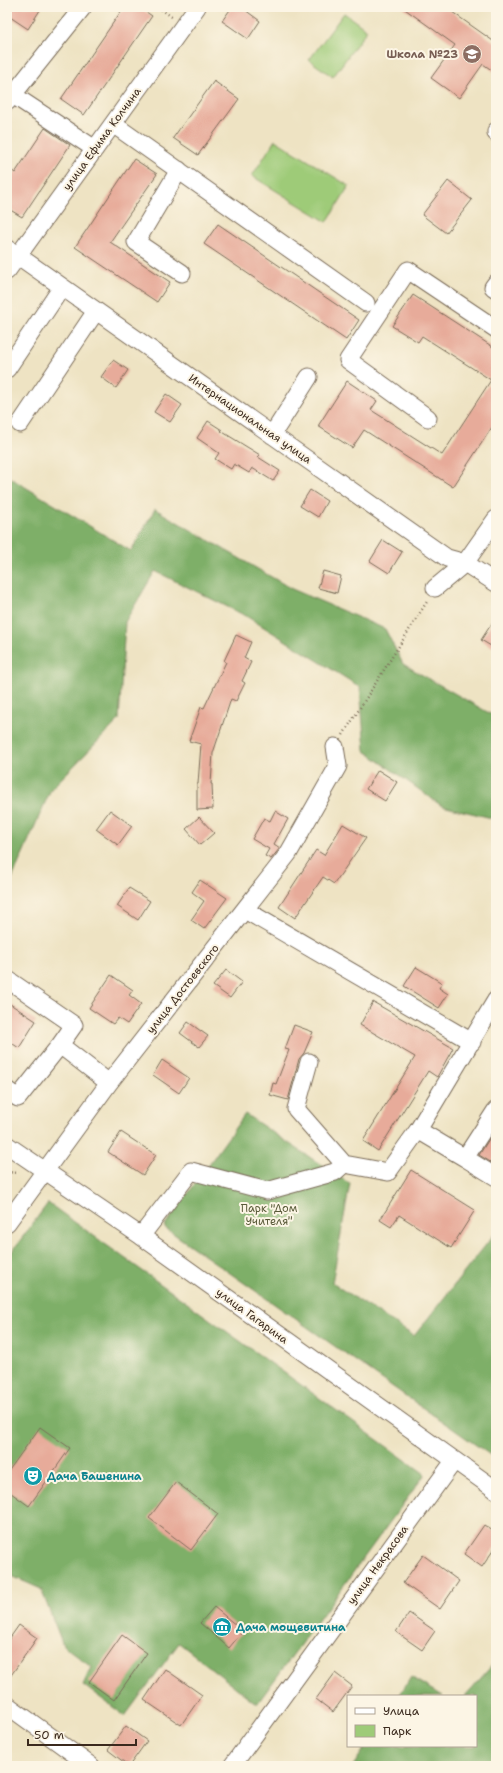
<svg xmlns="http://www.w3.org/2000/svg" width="503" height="1773" viewBox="0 0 503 1773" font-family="'Shantell Sans',sans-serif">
	<rect width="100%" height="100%" fill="#fcf5e5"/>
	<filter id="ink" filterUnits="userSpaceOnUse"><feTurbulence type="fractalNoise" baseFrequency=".025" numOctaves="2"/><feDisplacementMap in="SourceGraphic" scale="8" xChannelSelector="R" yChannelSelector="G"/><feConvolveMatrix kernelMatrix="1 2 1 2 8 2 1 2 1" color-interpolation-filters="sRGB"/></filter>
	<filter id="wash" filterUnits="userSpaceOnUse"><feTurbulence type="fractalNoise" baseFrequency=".012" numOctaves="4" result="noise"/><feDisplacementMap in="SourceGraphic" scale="16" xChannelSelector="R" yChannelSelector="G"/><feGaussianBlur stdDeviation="0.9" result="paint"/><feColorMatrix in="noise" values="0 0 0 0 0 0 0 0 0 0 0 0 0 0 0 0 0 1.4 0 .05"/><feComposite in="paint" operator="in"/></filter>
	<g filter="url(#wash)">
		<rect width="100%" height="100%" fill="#eee3c3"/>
		<path fill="#9ecb78" stroke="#6c7a4b" d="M 344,13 L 367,30 L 333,77 L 309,60 Z
			M 275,140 L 349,186 L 327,222 L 252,176 Z"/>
		<path fill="#7eaf68" stroke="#5c6c43" d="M 7,476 L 131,551 L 155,509 L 292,589 L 385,629 L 403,664 L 496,717 L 496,819 L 442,806 L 365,751 L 360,687 L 246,616 L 155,571 L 125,622 L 119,720 L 51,789 L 7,890 Z
			M 245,1114 L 350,1184 L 332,1283 L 414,1336 L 496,1232 L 496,1459 L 164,1227 Z
			M 48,1203 L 425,1474 L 257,1704 L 179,1643 L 125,1716 L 83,1685 L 91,1667 L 63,1645 L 41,1589 L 7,1574 L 7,1258 Z
			M 496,1661 L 496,1766 L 353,1766 L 366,1746 L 476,1746 L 476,1696 L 465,1696 Z
			M 411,1677 L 442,1696 L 399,1696 Z"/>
		<g id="blocks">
			<path fill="#e7ab9a" d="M 7,7 L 42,7 L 28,29 L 7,15 Z
				M 124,7 L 139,7 L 152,16 L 84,115 L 61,99 Z
				M 232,7 L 241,7 L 260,21 L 248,39 L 222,21 Z
				M 402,7 L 445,7 L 496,43 L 496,73 L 483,64 L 459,98 L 431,78 L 455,45 Z
				M 214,81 L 239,99 L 198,155 L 173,138 Z
				M 45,128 L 70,145 L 22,217 L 7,208 L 7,167 L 15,173 Z
				M 134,159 L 157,174 L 110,242 L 170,282 L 157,302 L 75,247 Z
				M 448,181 L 472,200 L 446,233 L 422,215 Z
				M 218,224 L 359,320 L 346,340 L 204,244 Z
				M 413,295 L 496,349 L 496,421 L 453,487 L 364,430 L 352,448 L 318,426 L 347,381 L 377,401 L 371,410 L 442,455 L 491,380 L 422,336 L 418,342 L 392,326 Z
				M 113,360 L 128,370 L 116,388 L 101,377 Z
				M 166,394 L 182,405 L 170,422 L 154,412 Z
				M 208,421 L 222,430 L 221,431 L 260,455 L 258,457 L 280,471 L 273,481 L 252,468 L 249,473 L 234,464 L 231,469 L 215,459 L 219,453 L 197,438 Z
				M 310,490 L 327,501 L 318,517 L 300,506 Z
				M 383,540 L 402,552 L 389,573 L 370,561 Z
				M 323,571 L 341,576 L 337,593 L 318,588 Z
				M 496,617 L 496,649 L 481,640 Z
				M 236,635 L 251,642 L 244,658 L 251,662 L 242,681 L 245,683 L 236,701 L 231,699 L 213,753 L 211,784 L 212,784 L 213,809 L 197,810 L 197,784 L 198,784 L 201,744 L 189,741 L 201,707 L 204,708 L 226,662 L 224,661 Z
				M 378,770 L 397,782 L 385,801 L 366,789 Z
				M 110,810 L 132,826 L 118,845 L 96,829 Z
				M 275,811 L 288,819 L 274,844 L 280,848 L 271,859 L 265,856 L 269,849 L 252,839 L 264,818 L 270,821 Z
				M 199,817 L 214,833 L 200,845 L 186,829 Z
				M 343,824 L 366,838 L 334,884 L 323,877 L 295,918 L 279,907 L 316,850 L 324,855 Z
				M 200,880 L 227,898 L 204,929 L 191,920 L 204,901 L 192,892 Z
				M 129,888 L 150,901 L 138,920 L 117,906 Z
				M 416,967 L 442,983 L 439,988 L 448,994 L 439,1008 L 404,986 Z
				M 226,970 L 242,982 L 230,998 L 213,986 Z
				M 111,975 L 133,990 L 129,995 L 141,1004 L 127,1024 L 118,1018 L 113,1024 L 89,1008 Z
				M 7,1002 L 36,1021 L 19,1048 L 7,1040 Z
				M 373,1002 L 453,1048 L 437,1077 L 428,1071 L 378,1151 L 363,1141 L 415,1057 L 360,1025 Z
				M 188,1022 L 208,1036 L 199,1047 L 180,1033 Z
				M 294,1025 L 313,1032 L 304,1053 L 299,1059 L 288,1100 L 270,1095 L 273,1083 L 276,1084 L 289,1050 L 285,1049 Z
				M 162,1060 L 189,1078 L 179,1093 L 153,1075 Z
				M 496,1128 L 496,1157 L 492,1163 L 479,1155 Z
				M 121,1132 L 156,1155 L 143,1175 L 108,1152 Z
				M 411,1170 L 475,1210 L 451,1248 L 399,1215 L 391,1227 L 380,1220 Z
				M 40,1427 L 70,1448 L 29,1506 L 7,1490 L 7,1473 Z
				M 176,1482 L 218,1514 L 191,1550 L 149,1518 Z
				M 484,1525 L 496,1533 L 496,1546 L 482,1567 L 464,1554 Z
				M 423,1555 L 459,1581 L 440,1609 L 403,1583 Z
				M 214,1607 L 243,1631 L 229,1648 L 200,1623 Z
				M 409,1613 L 435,1631 L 422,1650 L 396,1632 Z
				M 19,1625 L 37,1638 L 7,1681 L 7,1642 Z
				M 122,1635 L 147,1653 L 114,1700 L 89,1682 Z
				M 165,1669 L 202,1695 L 181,1725 L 144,1700 Z
				M 335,1673 L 352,1686 L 333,1712 L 316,1699 Z
				M 126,1726 L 147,1741 L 129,1766 L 108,1750 Z"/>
		</g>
	</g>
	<g filter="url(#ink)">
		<use href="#blocks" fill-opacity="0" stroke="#7a6b58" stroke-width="1"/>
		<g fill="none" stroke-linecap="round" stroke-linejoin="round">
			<defs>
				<path id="minor" d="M 13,95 L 95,149
					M 7,102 L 83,7
					M 113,124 L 366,303
					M 496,131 L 496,133
					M 179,170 L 136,242 L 182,273
					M 7,248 L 447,558 L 465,563 L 496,583
					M 7,271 L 197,7
					M 496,283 L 493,287 L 496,289
					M 7,369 L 62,287
					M 428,418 L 348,360 L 408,270 L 496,329
					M 20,424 L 96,311
					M 272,435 L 309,377
					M 435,588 L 465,563 L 496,519
					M 245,910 L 472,1042
					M 7,979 L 74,1025 L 60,1045 L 109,1083
					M 496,1000 L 418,1130 L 465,1158 L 496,1110
					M 309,1062 L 296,1109 L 344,1164 L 388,1172 L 418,1130
					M 7,1090 L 18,1098 L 60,1045
					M 7,1145 L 141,1236 L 496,1490
					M 465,1158 L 496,1177
					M 7,1223 L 109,1083 L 288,854 L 338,766 L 335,747
					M 141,1236 L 191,1171 L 267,1191 L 335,1172 L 344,1164
					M 7,1705 L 91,1766
					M 232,1766 L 454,1461"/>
			</defs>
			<use href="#minor" stroke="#7a6b58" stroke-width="19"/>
			<path stroke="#7a6b58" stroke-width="2.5" stroke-dasharray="1 3" stroke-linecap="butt" d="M 158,7 L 172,17
				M 343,735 L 428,600
				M 7,1172 L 19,1173"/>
			<use href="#minor" stroke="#fff" stroke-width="17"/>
		</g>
	</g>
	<defs>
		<symbol id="school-disc" viewBox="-11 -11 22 22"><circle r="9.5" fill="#8d6e63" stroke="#fcf5e5"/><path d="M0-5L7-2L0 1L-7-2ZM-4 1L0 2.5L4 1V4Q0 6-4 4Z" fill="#fff"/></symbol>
		<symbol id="theatre-disc" viewBox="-11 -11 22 22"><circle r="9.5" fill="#0f9aa8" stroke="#fcf5e5"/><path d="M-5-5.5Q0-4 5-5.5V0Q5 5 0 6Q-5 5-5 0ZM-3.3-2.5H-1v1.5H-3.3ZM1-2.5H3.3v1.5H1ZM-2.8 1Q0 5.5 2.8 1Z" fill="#fff"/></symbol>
		<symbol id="museum-disc" viewBox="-11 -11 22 22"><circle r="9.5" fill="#0f9aa8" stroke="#fcf5e5"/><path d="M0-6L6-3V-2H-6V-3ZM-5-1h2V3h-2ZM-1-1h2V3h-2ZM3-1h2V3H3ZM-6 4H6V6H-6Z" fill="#fff"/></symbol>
	</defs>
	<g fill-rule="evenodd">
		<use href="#school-disc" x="461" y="43" width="22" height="22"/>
		<use href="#theatre-disc" x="22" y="1465" width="22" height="22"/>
		<use href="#museum-disc" x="211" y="1616" width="22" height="22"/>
	</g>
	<g text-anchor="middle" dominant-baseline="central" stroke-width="4" stroke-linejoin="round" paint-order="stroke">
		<g font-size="11" font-weight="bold" fill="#785e54" stroke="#fcf5e5" text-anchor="end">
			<text x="458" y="54">Школа №23</text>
		</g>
		<g font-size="11" fill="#3b2a1e" stroke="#fcf5e5">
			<text transform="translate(102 139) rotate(-54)">улица Ефима Колчина</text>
			<text transform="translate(250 419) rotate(35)">Интернациональная улица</text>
			<text transform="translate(183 989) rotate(-52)">улица Достоевского</text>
			<text transform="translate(252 1316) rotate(36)">улица Гагарина</text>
			<text transform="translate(378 1565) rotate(-54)">улица Некрасова</text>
		</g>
		<g font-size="11" fill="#595a39" stroke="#fcf5e5">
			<text x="269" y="1208">Парк "Дом<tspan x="269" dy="13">Учителя"</tspan></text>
		</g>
		<g font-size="11" font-weight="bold" fill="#0d838f" stroke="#fcf5e5" text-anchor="start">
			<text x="47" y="1476">Дача Башенина</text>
			<text x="236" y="1627">Дача мощевитина</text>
		</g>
	</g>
	<rect width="503" height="1773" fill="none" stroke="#fcf5e5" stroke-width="24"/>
	<rect x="347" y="1695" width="130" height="52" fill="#fcf5e5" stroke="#afa495"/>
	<rect x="355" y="1708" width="20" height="6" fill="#ffffff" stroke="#afa495"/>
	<text x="383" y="1715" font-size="12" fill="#3b2a1e">Улица</text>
	<rect x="355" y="1725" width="20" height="12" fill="#9ecb78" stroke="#afa495"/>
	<text x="383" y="1735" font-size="12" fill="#3b2a1e">Парк</text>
	<path d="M28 1739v6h108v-6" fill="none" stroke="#3b2a1e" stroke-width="2"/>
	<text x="34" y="1739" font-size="12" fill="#3b2a1e" stroke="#fcf5e5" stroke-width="3" paint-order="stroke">50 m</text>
</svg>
